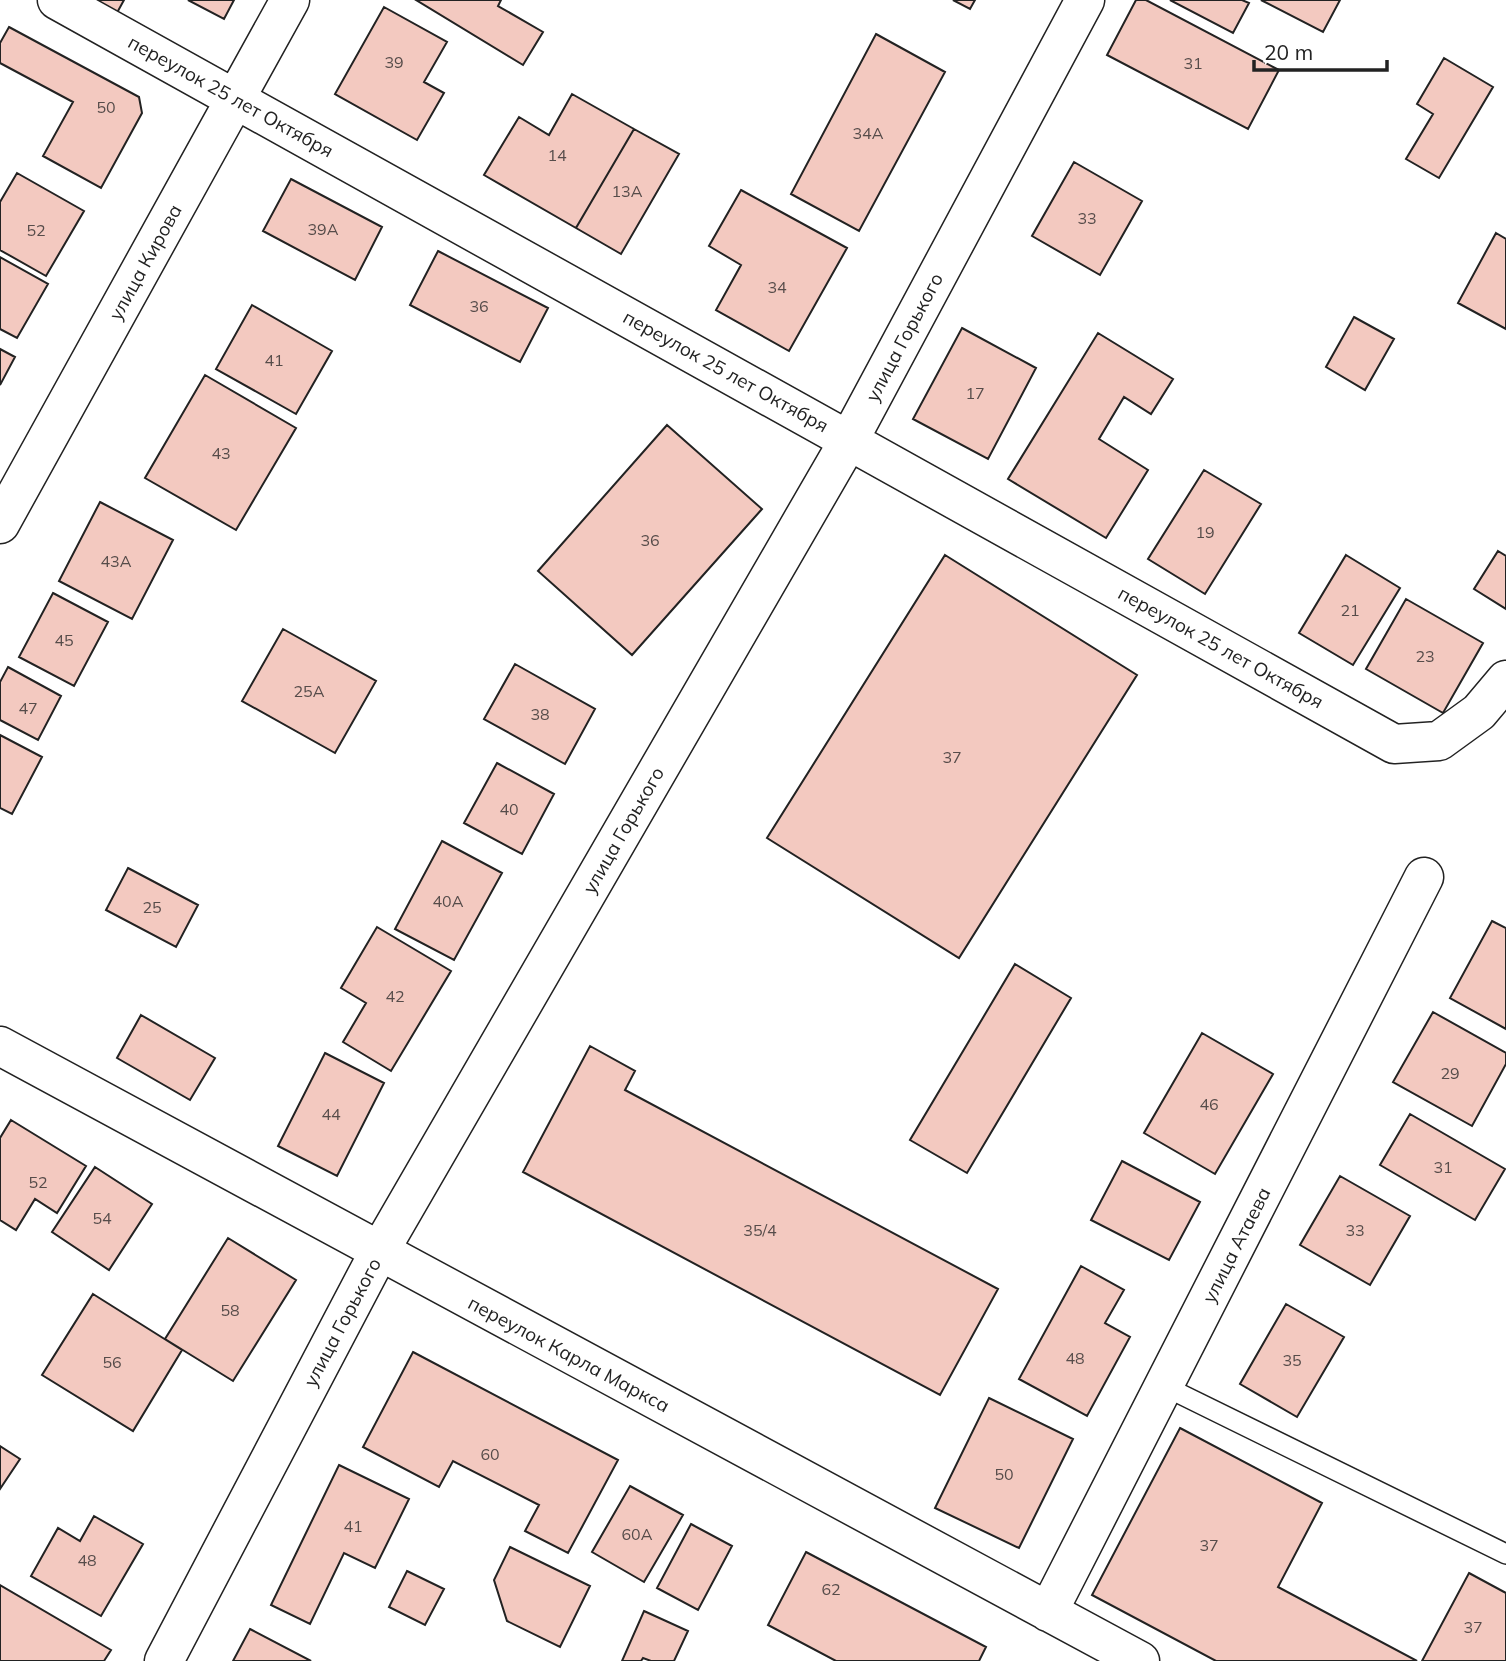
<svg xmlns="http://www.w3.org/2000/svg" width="1506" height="1661" viewBox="0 0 1506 1661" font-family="Mulish,sans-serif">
	<rect width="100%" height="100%" fill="#fff"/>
	<path fill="#f3c9c0" stroke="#222" stroke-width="2" d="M 71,0 L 124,0 L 112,22 Z
		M 188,0 L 234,0 L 224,19 Z
		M 416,0 L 501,0 L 498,6 L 543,32 L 523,65 Z
		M 953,0 L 975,0 L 970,9 Z
		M 1136,0 L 1146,0 L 1279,70 L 1248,129 L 1107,55 Z
		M 1170,0 L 1242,0 L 1249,3 L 1233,33 Z
		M 1261,0 L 1340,0 L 1323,32 Z
		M 384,7 L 447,42 L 424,82 L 444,93 L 417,140 L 335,94 Z
		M 9,27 L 139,97 L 142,113 L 101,188 L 43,156 L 73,102 L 0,63 L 0,43 Z
		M 876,34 L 945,72 L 859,231 L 791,194 Z
		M 1444,58 L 1493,87 L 1439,178 L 1406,159 L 1433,114 L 1417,104 Z
		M 572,94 L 634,129 L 576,228 L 484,175 L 519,117 L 549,135 Z
		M 634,129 L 679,154 L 621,254 L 576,228 Z
		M 1074,162 L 1142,201 L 1100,275 L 1032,236 Z
		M 17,173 L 84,211 L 46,276 L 0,250 L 0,202 Z
		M 291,179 L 382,227 L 355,280 L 263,231 Z
		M 741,190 L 847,248 L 789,351 L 716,310 L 741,265 L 709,246 Z
		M 1496,233 L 1506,239 L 1506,329 L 1458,303 Z
		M 438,251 L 548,308 L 520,362 L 410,305 Z
		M 0,257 L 48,284 L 17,338 L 0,329 Z
		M 252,305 L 332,351 L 296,414 L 216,369 Z
		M 1354,317 L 1394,339 L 1365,390 L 1326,367 Z
		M 962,328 L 1036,368 L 988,459 L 913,419 Z
		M 1098,333 L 1173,379 L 1151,414 L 1124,397 L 1099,439 L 1148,470 L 1106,538 L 1008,479 Z
		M 0,349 L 15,357 L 0,385 Z
		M 205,375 L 296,428 L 236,530 L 145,478 Z
		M 667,425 L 762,509 L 632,655 L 538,571 Z
		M 1204,470 L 1261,504 L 1205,594 L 1148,559 Z
		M 100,502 L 173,540 L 132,619 L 59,581 Z
		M 1498,551 L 1506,556 L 1506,609 L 1474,589 Z
		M 945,555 L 1137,675 L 959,958 L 767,838 Z
		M 1346,555 L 1400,588 L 1353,665 L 1299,633 Z
		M 53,593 L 108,622 L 74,686 L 19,657 Z
		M 1406,599 L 1483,643 L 1443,713 L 1366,669 Z
		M 283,629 L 376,681 L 335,753 L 242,701 Z
		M 515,664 L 595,709 L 565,764 L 484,719 Z
		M 8,667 L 61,696 L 38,740 L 0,720 L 0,682 Z
		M 0,735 L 42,757 L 12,814 L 0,808 Z
		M 497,763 L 554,794 L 522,854 L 464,823 Z
		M 442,841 L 502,873 L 454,960 L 395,929 Z
		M 128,868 L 198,905 L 176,947 L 106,910 Z
		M 1492,921 L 1506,928 L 1506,1029 L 1450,998 Z
		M 377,927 L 451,971 L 391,1071 L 343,1042 L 366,1003 L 341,988 Z
		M 1015,964 L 1071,998 L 967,1173 L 910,1140 Z
		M 1433,1012 L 1506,1053 L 1506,1064 L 1472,1126 L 1393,1082 Z
		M 141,1015 L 215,1058 L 190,1100 L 117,1058 Z
		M 1202,1033 L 1273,1074 L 1215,1174 L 1144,1133 Z
		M 590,1046 L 635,1071 L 625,1090 L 998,1289 L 940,1395 L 523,1172 Z
		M 325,1053 L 384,1083 L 337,1176 L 278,1146 Z
		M 1410,1114 L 1505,1169 L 1475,1220 L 1380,1165 Z
		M 11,1120 L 86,1166 L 57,1213 L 35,1199 L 16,1230 L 0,1220 L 0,1138 Z
		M 1122,1161 L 1200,1202 L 1169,1260 L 1091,1220 Z
		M 95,1167 L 152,1204 L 109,1270 L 52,1232 Z
		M 1340,1176 L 1410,1216 L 1370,1285 L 1300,1245 Z
		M 228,1238 L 296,1280 L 233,1381 L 165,1339 Z
		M 1081,1266 L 1124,1290 L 1105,1323 L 1130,1337 L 1087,1416 L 1019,1379 Z
		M 93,1294 L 182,1350 L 133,1431 L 42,1375 Z
		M 1286,1304 L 1344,1337 L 1297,1417 L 1240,1384 Z
		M 413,1352 L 618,1460 L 568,1553 L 525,1531 L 539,1505 L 453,1461 L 439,1487 L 363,1447 Z
		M 989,1398 L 1073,1439 L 1019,1548 L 935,1508 Z
		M 1180,1428 L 1322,1503 L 1278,1587 L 1417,1661 L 1216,1661 L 1092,1595 Z
		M 0,1446 L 20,1459 L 0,1489 Z
		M 339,1465 L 409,1499 L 375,1568 L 344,1553 L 310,1624 L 271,1605 Z
		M 630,1486 L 683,1515 L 644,1582 L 592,1552 Z
		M 94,1516 L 143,1544 L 101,1616 L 31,1576 L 58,1528 L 80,1541 Z
		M 691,1524 L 732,1546 L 698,1610 L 657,1588 Z
		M 510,1547 L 590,1586 L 560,1647 L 507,1621 L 494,1580 Z
		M 806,1552 L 986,1647 L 979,1661 L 836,1661 L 768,1625 Z
		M 407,1571 L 444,1589 L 425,1625 L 389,1607 Z
		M 1469,1573 L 1506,1593 L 1506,1661 L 1422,1661 Z
		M 0,1585 L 111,1650 L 104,1661 L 0,1661 Z
		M 644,1611 L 688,1631 L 674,1661 L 651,1661 L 643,1658 L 641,1661 L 622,1661 Z
		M 250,1629 L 311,1661 L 233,1661 Z"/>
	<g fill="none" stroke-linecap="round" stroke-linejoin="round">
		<defs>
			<path id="service" d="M 1164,1386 L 1506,1554"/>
			<path id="minor" d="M 57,0 L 1394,744 L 1439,741 L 1479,712 L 1506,680
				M 0,524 L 290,0
				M 0,1046 L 1140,1661
				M 1048,1612 L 1424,877
				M 164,1661 L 379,1252 L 849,440 L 1085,0"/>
		</defs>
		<use href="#service" stroke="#222" stroke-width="22"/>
		<use href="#minor" stroke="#222" stroke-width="41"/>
		<use href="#service" stroke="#fff" stroke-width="19"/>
		<use href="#minor" stroke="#fff" stroke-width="38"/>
	</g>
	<g text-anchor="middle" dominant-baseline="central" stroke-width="5" stroke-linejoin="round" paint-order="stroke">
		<g font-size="16" fill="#564c4a">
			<text x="394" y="62">39</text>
			<text x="1193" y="63">31</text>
			<text x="106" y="107">50</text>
			<text x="868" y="133">34А</text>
			<text x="557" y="155">14</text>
			<text x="627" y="191">13А</text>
			<text x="1087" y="218">33</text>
			<text x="323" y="229">39А</text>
			<text x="36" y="230">52</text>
			<text x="777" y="287">34</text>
			<text x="479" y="306">36</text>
			<text x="274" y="360">41</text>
			<text x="975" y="393">17</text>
			<text x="221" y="453">43</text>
			<text x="1205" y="532">19</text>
			<text x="650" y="540">36</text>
			<text x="116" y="561">43А</text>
			<text x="1350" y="610">21</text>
			<text x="64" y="640">45</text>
			<text x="1425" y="656">23</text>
			<text x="309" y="691">25А</text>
			<text x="28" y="708">47</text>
			<text x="540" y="714">38</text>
			<text x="952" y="757">37</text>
			<text x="509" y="809">40</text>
			<text x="448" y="901">40А</text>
			<text x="152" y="907">25</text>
			<text x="395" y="996">42</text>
			<text x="1450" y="1073">29</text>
			<text x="1209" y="1104">46</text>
			<text x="331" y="1114">44</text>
			<text x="1443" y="1167">31</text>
			<text x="38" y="1182">52</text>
			<text x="102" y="1218">54</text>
			<text x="760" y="1230">35/4</text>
			<text x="1355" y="1230">33</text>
			<text x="230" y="1310">58</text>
			<text x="1075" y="1358">48</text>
			<text x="1292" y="1360">35</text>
			<text x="112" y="1362">56</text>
			<text x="490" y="1454">60</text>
			<text x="1004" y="1474">50</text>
			<text x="353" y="1526">41</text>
			<text x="637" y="1534">60А</text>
			<text x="1209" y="1545">37</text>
			<text x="87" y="1560">48</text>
			<text x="831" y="1589">62</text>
			<text x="1473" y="1627">37</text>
		</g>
		<g font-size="19" fill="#222" stroke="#fff">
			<text transform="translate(231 96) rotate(29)">переулок 25 лет Октября</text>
			<text transform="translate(145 262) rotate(-61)">улица Кирова</text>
			<text transform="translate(904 337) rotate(-62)">улица Горького</text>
			<text transform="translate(726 371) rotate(29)">переулок 25 лет Октября</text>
			<text transform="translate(1221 647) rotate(29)">переулок 25 лет Октября</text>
			<text transform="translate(623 830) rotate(-60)">улица Горького</text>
			<text transform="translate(1236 1245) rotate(-63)">улица Атаева</text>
			<text transform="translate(342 1322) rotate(-62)">улица Горького</text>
			<text transform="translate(569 1354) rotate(28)">переулок Карла Маркса</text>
		</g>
	</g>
	<path d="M1254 60v10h133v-10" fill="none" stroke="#222222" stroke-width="3.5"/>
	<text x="1264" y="60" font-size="21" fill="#222222" stroke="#ffffff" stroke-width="5" paint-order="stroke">20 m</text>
</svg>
